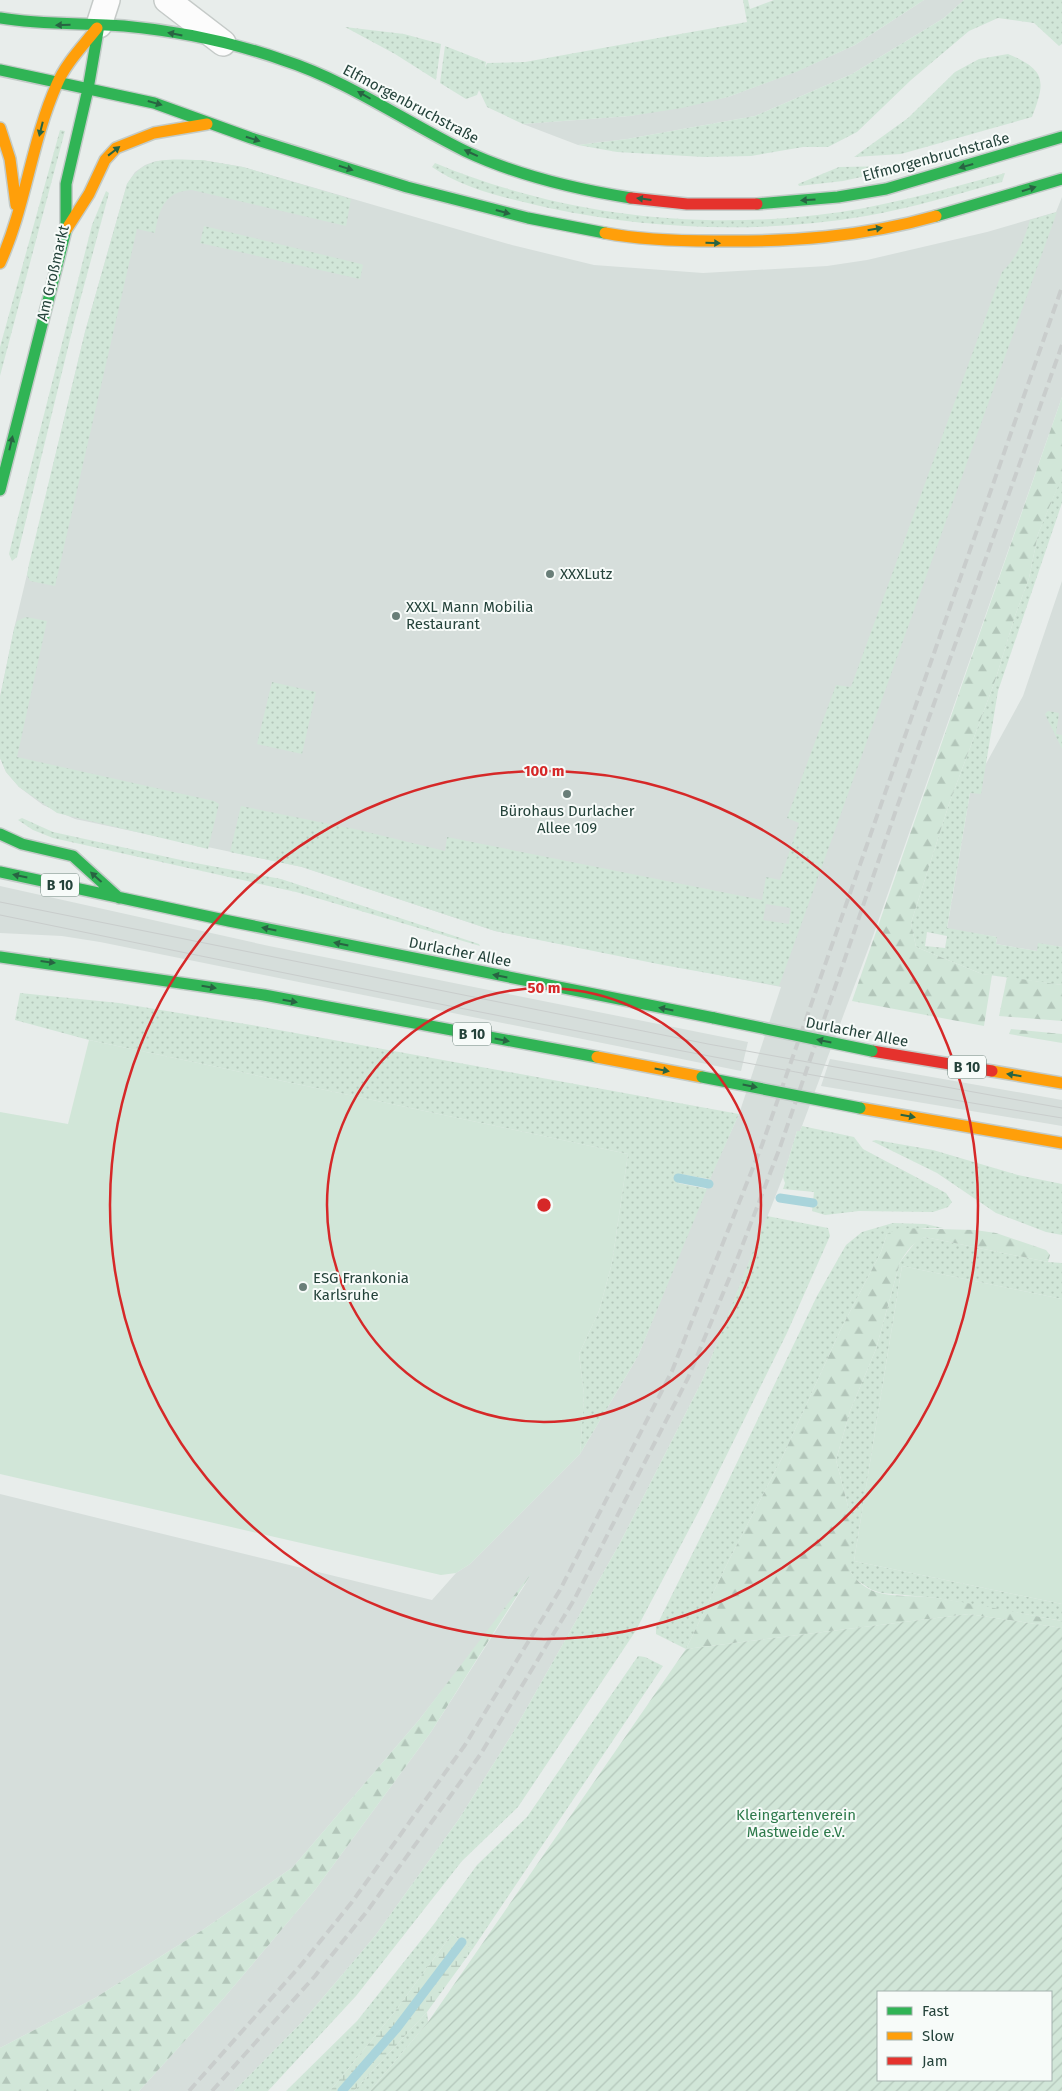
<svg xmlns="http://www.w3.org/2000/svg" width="1062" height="2091" viewBox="0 0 1062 2091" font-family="'Fira Sans',sans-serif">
	<defs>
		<pattern id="grass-dots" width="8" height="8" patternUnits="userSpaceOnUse" patternTransform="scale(1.25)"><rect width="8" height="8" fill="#d1e6d8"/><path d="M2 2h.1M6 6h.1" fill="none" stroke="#b3c6ba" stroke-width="1.8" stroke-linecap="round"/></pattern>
		<pattern id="forest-firs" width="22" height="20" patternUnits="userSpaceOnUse" patternTransform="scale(1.25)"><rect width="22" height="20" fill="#d1e6d8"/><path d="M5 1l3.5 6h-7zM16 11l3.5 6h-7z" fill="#b3c6ba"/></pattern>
		<pattern id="wetland-marsh" width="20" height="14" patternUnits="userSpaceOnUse" patternTransform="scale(1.25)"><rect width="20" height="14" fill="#d1e6d8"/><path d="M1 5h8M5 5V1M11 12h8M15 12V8" fill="none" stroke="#b3c6ba"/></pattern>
		<pattern id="garden-furrows" width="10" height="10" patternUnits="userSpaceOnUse" patternTransform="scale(1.25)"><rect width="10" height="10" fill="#d1e6d8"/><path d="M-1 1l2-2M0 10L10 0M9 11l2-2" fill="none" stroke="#b3c6ba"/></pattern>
	</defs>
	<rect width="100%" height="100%" fill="#e8edeb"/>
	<path fill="#d6dedb" d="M 924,0 L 964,0 L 944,18 L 852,74 L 755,116 L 627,139 L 578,145 L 523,124 L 630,116 L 728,97 L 795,72 L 855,45 Z
		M 202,160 L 243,167 L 512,245 L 594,265 L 703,273 L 827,266 L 867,260 L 987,232 L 1056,212 L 1062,197 L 1062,397 L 873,936 L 802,1126 L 800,1131 L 797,1131 L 783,1177 L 702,1381 L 620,1543 L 511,1736 L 459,1819 L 375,1936 L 303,2021 L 234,2091 L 139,2091 L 223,1999 L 315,1890 L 431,1732 L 528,1580 L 419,1720 L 293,1867 L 204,1929 L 95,1998 L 0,2048 L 0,1494 L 432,1600 L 456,1573 L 470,1564 L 580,1454 L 638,1356 L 714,1169 L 739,1114 L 781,987 L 495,931 L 302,867 L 75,819 L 43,805 L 19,787 L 6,772 L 0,758 L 0,697 L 14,629 L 85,332 L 127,184 L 135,172 L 145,165 L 156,161 Z
		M 1062,581 L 1062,947 L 1039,944 L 1037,951 L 996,944 L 997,937 L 947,929 L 970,793 L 1023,696 Z
		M 0,886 L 269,946 L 748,1042 L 741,1071 L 100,942 L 62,936 L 0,933 Z
		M 830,1059 L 1062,1100 L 1062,1126 L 821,1086 Z"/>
	<path fill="url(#grass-dots)" fill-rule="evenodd" d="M 743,0 L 748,0 L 750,9 L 774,0 L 924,0 L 855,45 L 796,72 L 728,97 L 682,108 L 630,116 L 523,124 L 487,107 L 479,90 L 477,95 L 466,99 L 440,83 L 445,46 L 486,62 L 485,68 L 487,63 L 525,62 L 747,22 Z
		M 964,0 L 1062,0 L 1062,44 L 1059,46 L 1034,23 L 998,18 L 969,31 L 911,80 L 857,132 L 828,147 L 803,147 L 751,156 L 704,157 L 617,152 L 578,145 L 627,139 L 755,116 L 852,74 L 944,18 Z
		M 345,27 L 404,34 L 441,44 L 436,80 L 395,54 Z
		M 1008,54 C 1046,70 1046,81 1032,117 L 901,154 L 854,157 L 908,118 L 955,72 L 979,59 Z
		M 60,130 L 65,131 L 0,376 L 0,347 Z
		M 202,160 L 243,167 L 351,199 L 346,226 L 192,190 C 165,191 159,209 155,233 L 137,229 L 55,586 L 30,581 L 27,575 L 29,564 L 85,332 L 127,184 C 146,154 171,160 202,160 Z
		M 435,163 C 554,213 689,230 817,215 C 881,208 943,190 1005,173 L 1002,182 C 957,194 912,208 866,216 C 762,234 652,230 549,208 C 510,199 465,190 432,167 Z
		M 896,166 L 897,169 L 843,181 L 799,186 L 798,184 L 839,167 Z
		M 106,191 L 109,193 L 74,323 L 17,557 L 12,561 L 9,554 L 15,529 L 92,225 Z
		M 1057,212 L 779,986 L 663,965 L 495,931 L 302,867 L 230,852 L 241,806 L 359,830 L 445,851 L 447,837 L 762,900 L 766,877 L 780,880 L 799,823 L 787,818 L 836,685 L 851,687 L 1002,272 C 1017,257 1024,241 1030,220 ZM 766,904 L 791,908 L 789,924 L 763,920 Z
		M 204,226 L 361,264 L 363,265 L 360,279 L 200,243 Z
		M 1062,476 L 1062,503 L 998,691 L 981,794 L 970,793 L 947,928 L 997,937 L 996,944 L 1037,951 L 1038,943 L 1062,947 L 1062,985 L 982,974 L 916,947 L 911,923 L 949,804 L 995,681 L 1015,616 L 1029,578 L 1038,534 ZM 927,932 L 947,936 L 945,948 L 925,946 Z
		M 26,617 L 47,621 L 17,757 L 214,801 L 219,804 L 208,849 L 57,813 L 19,787 L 6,772 L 0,758 L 0,697 L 14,629 L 17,621 Z
		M 272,682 L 316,692 L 302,754 L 257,744 Z
		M 1048,711 L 1059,713 L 1056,734 L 1062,735 L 1062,749 L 1045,714 Z
		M 22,818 L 53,832 L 190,862 L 281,879 L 479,944 L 480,946 L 296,892 L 53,838 L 33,830 L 18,820 Z
		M 20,993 L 119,1003 L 257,1026 L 739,1114 L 710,1179 L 679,1174 L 678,1183 L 707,1189 L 638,1356 L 580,1454 L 584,1395 L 579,1354 L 599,1311 L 612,1263 L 628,1154 L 89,1040 L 15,1020 Z
		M 802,1126 L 854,1137 L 863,1149 L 946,1193 L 952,1202 L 948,1207 L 933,1212 L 859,1211 L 825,1215 L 812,1211 L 814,1192 L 783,1189 L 785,1183 L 783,1177 L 797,1131 L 800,1131 Z
		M 876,1140 L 933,1150 L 1018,1175 L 1062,1184 L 1062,1235 L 1046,1232 L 996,1213 L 937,1173 L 872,1141 Z
		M 767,1216 L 828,1228 L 830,1236 L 787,1333 L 701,1507 L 635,1632 L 518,1807 L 462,1861 L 356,1996 L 268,2091 L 234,2091 L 303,2021 L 375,1936 L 459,1819 L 511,1736 L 620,1543 L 702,1381 Z
		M 893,1223 L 925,1224 L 943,1228 L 925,1228 L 887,1234 L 881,1252 L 841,1329 L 782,1458 L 729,1560 L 686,1649 L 656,1634 L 656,1627 L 719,1500 L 817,1296 L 846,1245 L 862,1232 Z
		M 925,1237 L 1048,1262 L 1062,1263 L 1062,1299 L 902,1266 L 854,1561 L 1062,1604 L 1062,1621 L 937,1598 L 882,1593 L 872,1590 L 855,1579 L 850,1571 L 850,1514 L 836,1460 L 850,1411 L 876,1349 L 900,1262 L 917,1240 Z
		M 638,1656 L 645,1657 L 663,1666 L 472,1950 L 452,1934 L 393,2014 L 330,2091 L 286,2091 L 357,2021 L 434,1924 L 477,1865 L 527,1817 Z
		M 427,2012 L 428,2022 L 370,2091 L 354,2091 Z"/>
	<path fill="url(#forest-firs)" d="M 1062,397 L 1062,477 L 1038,534 L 1029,578 L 1015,616 L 995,681 L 949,804 L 911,923 L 916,947 L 982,974 L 992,975 L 984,1026 L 852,1001 Z
		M 1007,977 L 1062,985 L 1062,1021 L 999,1016 Z
		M 1011,1029 L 1062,1034 L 1062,1043 L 1009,1034 Z
		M 899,1228 L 975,1230 L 996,1233 L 1046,1250 L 1050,1255 L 1048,1262 L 925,1237 C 913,1242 907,1251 900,1262 L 876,1349 L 850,1411 L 836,1460 L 850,1514 L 850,1571 C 855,1580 864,1587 873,1591 C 893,1598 917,1595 938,1598 C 979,1605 1021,1613 1062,1621 L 1062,1628 L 969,1614 L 686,1649 L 729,1560 L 782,1458 L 841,1329 L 881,1252 L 887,1234 Z
		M 532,1572 L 431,1732 L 315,1890 L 223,1999 L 139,2091 L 0,2091 L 0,2048 L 95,1998 L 204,1929 L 293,1867 L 419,1720 Z"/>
	<path fill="url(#wetland-marsh)" d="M 452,1934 L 472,1950 L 427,2012 L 354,2091 L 330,2091 L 393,2014 Z"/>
	<path fill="url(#garden-furrows)" fill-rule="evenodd" d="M 969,1614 L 1062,1628 L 1062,2091 L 370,2091 L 428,2022 L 686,1649 ZM 878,1992 L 1051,1992 L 1051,2080 L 878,2080 Z"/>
	<path fill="#d1e6d8" d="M 89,1040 L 628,1154 L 612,1263 L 599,1311 L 579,1354 L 584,1395 L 580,1454 L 470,1564 L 456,1573 L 441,1575 L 0,1474 L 0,1112 L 68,1124 Z
		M 902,1266 L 1062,1299 L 1062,1604 L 854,1561 Z"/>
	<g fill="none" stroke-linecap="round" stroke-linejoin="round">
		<path stroke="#a9d4db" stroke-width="9" d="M 678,1178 L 709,1184
			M 780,1198 L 813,1203
			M 342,2091 L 397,2028 L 462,1942"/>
		<defs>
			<path id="street" d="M 167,0 L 223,43
				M 99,25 L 107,0"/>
			<path id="fast" d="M 0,18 C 41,25 83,23 124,26 C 178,31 232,42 283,60 C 348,81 404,121 465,151 C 518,176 574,189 631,198
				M 0,70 L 154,103 L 251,138 L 407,187 L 528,218 L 605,233
				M 757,204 L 838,197 L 886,189 L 1062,137
				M 936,216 L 1062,179
				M 0,490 L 66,230 L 66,184 L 88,89 L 99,25
				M 0,834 L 22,844 L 73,856 L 119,898
				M 0,872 L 229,921 L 714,1018
				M 0,957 L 264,995 L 597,1057"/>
			<path id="slow" d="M 0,128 L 10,159 L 16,205
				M 66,230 L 89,194 L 105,160 L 116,148 L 154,133 L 207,124
				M 605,233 C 641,240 677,241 714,241 C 789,242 863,237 936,216
				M 0,263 C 26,206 31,142 57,84 C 66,63 83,46 97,28
				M 597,1057 L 702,1077
				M 992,1071 L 1062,1083
				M 860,1108 L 1062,1143"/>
			<path id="jam" d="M 631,198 L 687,204 L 757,204
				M 872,1051 L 992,1071"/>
		</defs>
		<use href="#street" stroke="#c5cac8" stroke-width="28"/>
		<use href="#fast" stroke="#c3cbc8" stroke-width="14"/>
		<use href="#slow" stroke="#c3cbc8" stroke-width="14"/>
		<use href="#jam" stroke="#c3cbc8" stroke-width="14"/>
		<use href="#street" stroke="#fcfcfc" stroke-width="25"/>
		<use href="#fast" stroke="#30b455" stroke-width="11"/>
		<use href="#slow" stroke="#ff9f0a" stroke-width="11"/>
		<use href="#jam" stroke="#e5322d" stroke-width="11"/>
		<path stroke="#c9cdcc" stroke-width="1" d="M 0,902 L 708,1044 L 1062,1108
			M 0,915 C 353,987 706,1060 1062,1118"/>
		<path stroke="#c9cdcc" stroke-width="4" stroke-dasharray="10 5" stroke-linecap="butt" d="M 189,2091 L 301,1965 L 352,1902 L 465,1745 L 560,1590 L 672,1371 L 762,1145 L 1062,287
			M 212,2091 L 315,1976 L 368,1910 L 480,1755 L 574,1600 L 688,1378 L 736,1262 L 779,1150 L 896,810 L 1062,345"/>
		<defs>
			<path id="fast-bridge" d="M 714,1018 L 872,1051
				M 702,1077 L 860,1108"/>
		</defs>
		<use href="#fast-bridge" stroke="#c3ccc9" stroke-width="14" stroke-linecap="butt"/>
		<use href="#fast-bridge" stroke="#30b455" stroke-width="11"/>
	</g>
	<defs><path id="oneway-solid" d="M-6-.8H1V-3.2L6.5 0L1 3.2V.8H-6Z" transform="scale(1.25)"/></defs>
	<g fill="#286442">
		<use href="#oneway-solid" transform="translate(63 25) rotate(179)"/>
		<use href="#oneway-solid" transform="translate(175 34) rotate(-169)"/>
		<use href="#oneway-solid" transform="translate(364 95) rotate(-150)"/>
		<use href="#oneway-solid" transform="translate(155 103) rotate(16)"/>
		<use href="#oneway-solid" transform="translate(41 129) rotate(104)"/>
		<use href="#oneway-solid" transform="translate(253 139) rotate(17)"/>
		<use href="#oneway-solid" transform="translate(114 151) rotate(-38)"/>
		<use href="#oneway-solid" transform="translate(471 153) rotate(-155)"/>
		<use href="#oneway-solid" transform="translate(966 166) rotate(164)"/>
		<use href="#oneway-solid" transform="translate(346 168) rotate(17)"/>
		<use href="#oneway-solid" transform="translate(1029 189) rotate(-17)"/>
		<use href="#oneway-solid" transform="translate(644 199) rotate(-173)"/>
		<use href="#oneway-solid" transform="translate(808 200) rotate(176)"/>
		<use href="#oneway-solid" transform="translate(503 212) rotate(15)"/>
		<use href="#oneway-solid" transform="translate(875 229) rotate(-10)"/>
		<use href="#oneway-solid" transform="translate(713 243) rotate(1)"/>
		<use href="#oneway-solid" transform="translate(11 443) rotate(-77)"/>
		<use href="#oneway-solid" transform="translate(20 876) rotate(-168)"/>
		<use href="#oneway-solid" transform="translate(96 877) rotate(-138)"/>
		<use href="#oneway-solid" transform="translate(269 929) rotate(-168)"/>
		<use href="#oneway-solid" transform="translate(341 944) rotate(-168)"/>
		<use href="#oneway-solid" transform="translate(48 962) rotate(7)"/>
		<use href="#oneway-solid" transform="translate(500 976) rotate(-169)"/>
		<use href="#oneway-solid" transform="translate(209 987) rotate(9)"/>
		<use href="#oneway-solid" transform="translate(290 1001) rotate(10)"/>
		<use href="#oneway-solid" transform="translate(666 1009) rotate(-169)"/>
		<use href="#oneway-solid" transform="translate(502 1040) rotate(11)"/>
		<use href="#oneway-solid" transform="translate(824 1041) rotate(-168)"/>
		<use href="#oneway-solid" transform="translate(662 1070) rotate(11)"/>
		<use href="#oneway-solid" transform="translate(1014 1075) rotate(-171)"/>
		<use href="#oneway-solid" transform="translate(750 1086) rotate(11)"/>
		<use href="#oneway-solid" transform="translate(908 1116) rotate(10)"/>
	</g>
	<g fill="none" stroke="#d62828" stroke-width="2.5">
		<circle cx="544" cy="1205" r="217"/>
		<circle cx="544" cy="1205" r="434"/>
	</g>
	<g fill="#697e78" stroke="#f7fbf9" stroke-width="2">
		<circle cx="550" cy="574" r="5"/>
		<circle cx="396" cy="616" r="5"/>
		<circle cx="567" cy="794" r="5"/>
		<circle cx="303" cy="1287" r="5"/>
	</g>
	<g text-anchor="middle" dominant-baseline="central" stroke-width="4" stroke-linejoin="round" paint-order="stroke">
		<g fill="#f7fbf9" stroke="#637a73" stroke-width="1">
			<rect x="41" y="873.5" width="38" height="23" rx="4"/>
			<rect x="453" y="1022.5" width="38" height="23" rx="4"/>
			<rect x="948" y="1055.5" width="38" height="23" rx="4"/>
		</g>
		<g font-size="14" font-weight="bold" fill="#24423a">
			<text x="60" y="885">B 10</text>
			<text x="472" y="1034">B 10</text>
			<text x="967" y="1067">B 10</text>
		</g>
		<g font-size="15" fill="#24423a" stroke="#f7fbf9">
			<text transform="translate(411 104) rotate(28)">Elfmorgenbruchstraße</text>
			<text transform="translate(936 157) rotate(-15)">Elfmorgenbruchstraße</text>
			<text transform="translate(53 273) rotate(-77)">Am Großmarkt</text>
			<text transform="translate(460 952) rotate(11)">Durlacher Allee</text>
			<text transform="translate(857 1032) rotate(11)">Durlacher Allee</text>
		</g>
		<g font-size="15" fill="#24423a" stroke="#f7fbf9" text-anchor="start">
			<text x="560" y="574">XXXLutz</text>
			<text x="406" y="607">XXXL Mann Mobilia<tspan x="406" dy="17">Restaurant</tspan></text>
			<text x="567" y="811" text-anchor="middle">Bürohaus Durlacher<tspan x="567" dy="17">Allee 109</tspan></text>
			<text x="313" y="1278">ESG Frankonia<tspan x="313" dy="17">Karlsruhe</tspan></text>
		</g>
		<g font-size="15" fill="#2d7a4b" stroke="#f7fbf9">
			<text x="796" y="1815">Kleingartenverein<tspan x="796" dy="17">Mastweide e.V.</tspan></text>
		</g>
	</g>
	<circle cx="544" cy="1205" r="8" fill="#d62828" stroke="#f7fbf9" stroke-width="2.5"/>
	<g font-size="15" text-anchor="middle" font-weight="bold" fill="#d62828" stroke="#f7fbf9" stroke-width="4" stroke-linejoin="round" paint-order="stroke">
		<text x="544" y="776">100 m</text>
		<text x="544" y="993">50 m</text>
	</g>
	<rect x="877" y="1991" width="175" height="90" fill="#f7fbf9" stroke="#a3b1ad"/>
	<rect x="887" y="2007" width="25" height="8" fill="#30b455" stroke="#a3b1ad"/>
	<text x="922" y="2016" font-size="15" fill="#24423a">Fast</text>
	<rect x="887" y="2032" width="25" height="8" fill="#ff9f0a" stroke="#a3b1ad"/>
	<text x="922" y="2041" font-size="15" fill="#24423a">Slow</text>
	<rect x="887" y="2057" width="25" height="8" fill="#e5322d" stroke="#a3b1ad"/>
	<text x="922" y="2066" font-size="15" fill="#24423a">Jam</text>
</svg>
